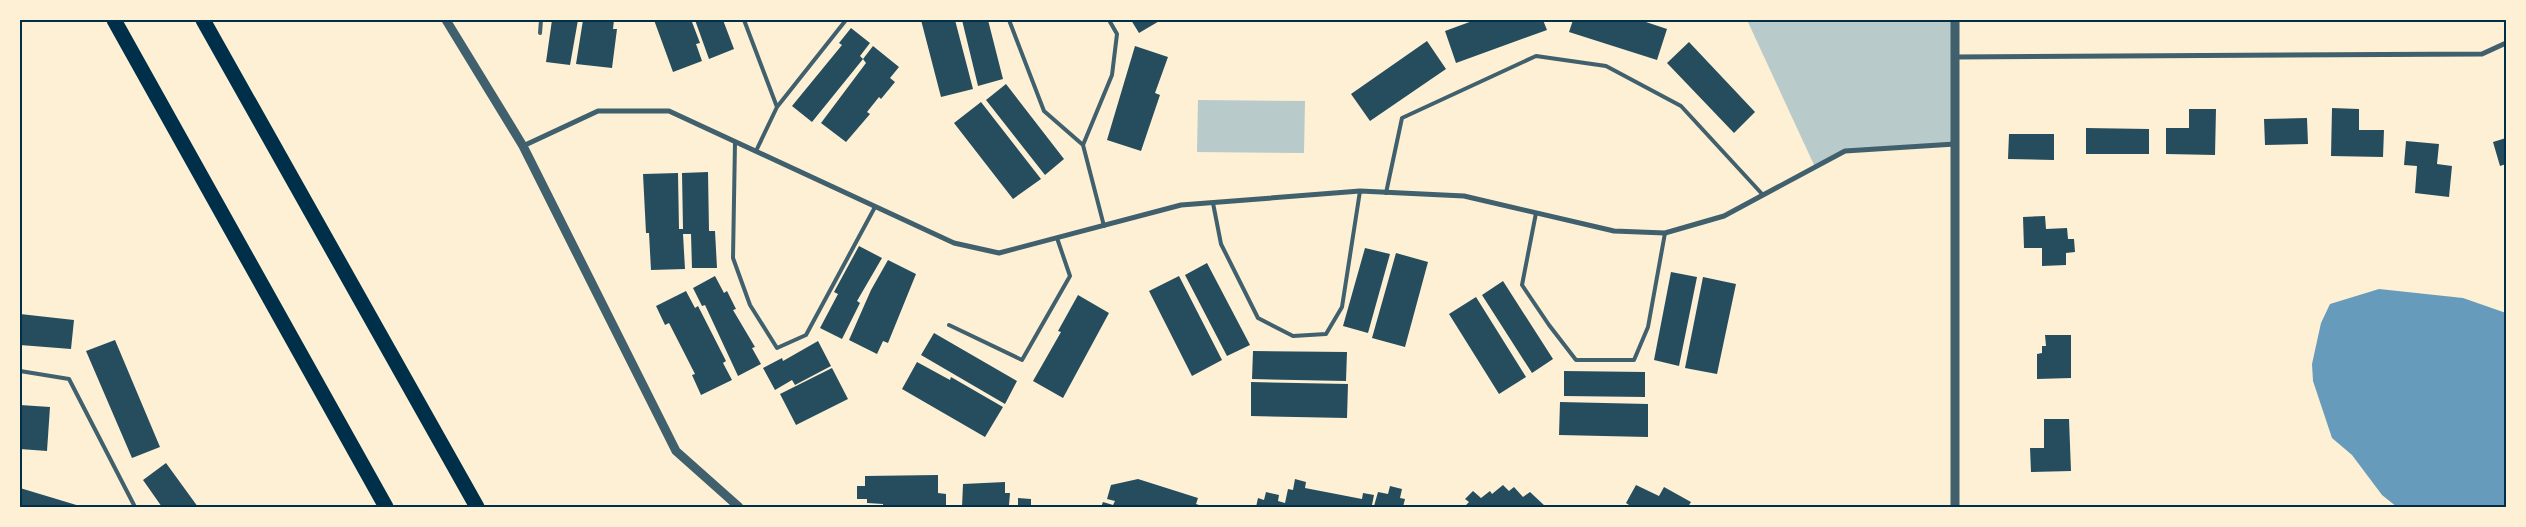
<svg xmlns="http://www.w3.org/2000/svg" width="2526" height="527" viewBox="0 0 2526 527" font-family="Signika,sans-serif">
	<rect width="100%" height="100%" fill="#fdf0d5"/>
	<path fill="#b9caca" d="M 1747,20 L 1955,20 L 1955,144 L 1845,151 L 1815,167 Z
		M 1198,100 L 1305,101 L 1304,153 L 1197,152 Z"/>
	<path fill="#669bbc" d="M 2379,289 L 2463,298 L 2506,313 L 2506,507 L 2397,507 L 2382,495 L 2352,455 L 2332,438 L 2313,381 L 2312,364 L 2321,323 L 2330,304 Z"/>
	<path fill="#264d5e" d="M 552,20 L 578,20 L 570,65 L 546,62 Z
		M 583,20 L 614,20 L 613,29 L 617,29 L 612,68 L 576,64 Z
		M 654,20 L 692,22 L 700,43 L 696,44 L 702,61 L 673,72 Z
		M 695,20 L 723,20 L 734,49 L 709,59 Z
		M 921,20 L 955,20 L 973,89 L 941,97 Z
		M 962,20 L 988,20 L 1003,79 L 978,86 Z
		M 1131,20 L 1161,20 L 1139,33 Z
		M 1475,20 L 1543,20 L 1547,30 L 1456,63 L 1445,31 Z
		M 1573,20 L 1640,20 L 1667,29 L 1657,60 L 1569,32 Z
		M 851,28 L 870,43 L 860,56 L 863,59 L 812,122 L 792,106 L 842,45 L 839,43 Z
		M 1427,41 L 1446,69 L 1370,121 L 1351,94 Z
		M 1689,42 L 1755,112 L 1734,133 L 1667,63 Z
		M 873,46 L 899,67 L 890,78 L 895,82 L 881,99 L 879,97 L 867,112 L 870,114 L 846,142 L 821,123 L 866,63 L 863,59 Z
		M 1135,46 L 1168,57 L 1155,93 L 1160,95 L 1141,151 L 1107,140 Z
		M 1006,84 L 1064,159 L 1045,175 L 986,100 Z
		M 981,102 L 1041,179 L 1013,199 L 954,123 Z
		M 2332,108 L 2359,109 L 2359,130 L 2384,130 L 2383,157 L 2331,156 Z
		M 2189,109 L 2216,109 L 2215,155 L 2166,154 L 2166,128 L 2189,128 Z
		M 2307,118 L 2308,144 L 2265,145 L 2264,119 Z
		M 2086,128 L 2149,129 L 2149,154 L 2086,154 Z
		M 2009,134 L 2054,134 L 2054,160 L 2008,159 Z
		M 2506,138 L 2506,164 L 2500,166 L 2493,142 Z
		M 2406,141 L 2439,144 L 2437,164 L 2452,166 L 2449,197 L 2415,193 L 2417,166 L 2404,165 Z
		M 708,172 L 709,231 L 715,231 L 717,268 L 692,268 L 691,234 L 683,234 L 685,269 L 651,270 L 649,233 L 646,233 L 643,174 L 678,173 L 679,229 L 683,229 L 682,173 Z
		M 2045,216 L 2046,229 L 2067,228 L 2068,239 L 2074,239 L 2075,252 L 2066,253 L 2066,265 L 2042,266 L 2042,248 L 2024,248 L 2023,217 Z
		M 859,246 L 882,258 L 857,301 L 860,303 L 842,339 L 820,328 L 838,294 L 834,292 Z
		M 1365,248 L 1390,254 L 1368,333 L 1343,326 Z
		M 1396,253 L 1428,262 L 1405,347 L 1372,338 Z
		M 888,260 L 916,274 L 888,343 L 883,341 L 877,354 L 849,340 L 871,290 Z
		M 1207,263 L 1250,345 L 1227,356 L 1185,275 Z
		M 1671,272 L 1697,277 L 1679,366 L 1654,360 Z
		M 715,276 L 724,293 L 727,291 L 736,309 L 733,310 L 755,347 L 752,348 L 761,364 L 738,376 L 705,305 L 702,306 L 693,288 Z
		M 1179,276 L 1222,360 L 1192,376 L 1149,291 Z
		M 1703,277 L 1736,284 L 1717,374 L 1685,368 Z
		M 1503,281 L 1553,359 L 1532,373 L 1482,295 Z
		M 686,291 L 695,308 L 698,306 L 726,361 L 723,363 L 732,380 L 701,395 L 692,375 L 695,374 L 669,323 L 665,325 L 656,306 Z
		M 1078,295 L 1109,313 L 1063,398 L 1033,381 L 1061,332 L 1058,331 Z
		M 1476,297 L 1526,377 L 1499,394 L 1449,314 Z
		M 20,314 L 74,320 L 71,349 L 20,345 Z
		M 934,333 L 1017,381 L 1005,404 L 921,355 Z
		M 2045,335 L 2071,335 L 2071,378 L 2037,379 L 2037,354 L 2042,353 L 2042,346 L 2046,346 Z
		M 115,340 L 160,447 L 132,458 L 86,351 Z
		M 818,341 L 831,366 L 795,385 L 792,380 L 775,390 L 763,368 L 782,358 L 783,361 Z
		M 1253,351 L 1347,352 L 1346,381 L 1252,379 Z
		M 917,362 L 950,380 L 951,377 L 1003,407 L 985,437 L 902,389 Z
		M 832,368 L 848,399 L 796,425 L 780,394 Z
		M 1564,371 L 1645,372 L 1645,397 L 1564,396 Z
		M 1251,382 L 1348,384 L 1347,418 L 1251,416 Z
		M 1560,402 L 1648,404 L 1648,437 L 1559,435 Z
		M 20,405 L 50,407 L 47,451 L 20,449 Z
		M 2044,419 L 2069,419 L 2071,471 L 2031,472 L 2030,448 L 2044,448 Z
		M 166,463 L 198,507 L 162,507 L 143,480 Z
		M 938,475 L 938,493 L 946,494 L 946,507 L 883,507 L 883,504 L 867,503 L 867,499 L 857,499 L 857,486 L 865,486 L 865,476 Z
		M 1138,479 L 1198,498 L 1196,504 L 1205,507 L 1101,507 L 1103,502 L 1113,505 L 1115,501 L 1107,499 L 1111,485 Z
		M 1295,479 L 1306,482 L 1305,488 L 1362,499 L 1363,493 L 1374,495 L 1372,505 L 1374,506 L 1378,492 L 1388,494 L 1390,486 L 1402,489 L 1400,498 L 1405,499 L 1403,507 L 1256,507 L 1258,498 L 1264,500 L 1266,492 L 1279,495 L 1278,501 L 1285,503 L 1288,489 L 1293,490 Z
		M 1005,482 L 1005,493 L 1010,493 L 1009,505 L 1018,505 L 1018,498 L 1031,499 L 1031,507 L 962,507 L 963,484 Z
		M 1503,485 L 1509,491 L 1514,487 L 1523,497 L 1530,492 L 1546,507 L 1464,507 L 1469,502 L 1465,499 L 1473,491 L 1481,498 L 1490,491 L 1492,494 Z
		M 1636,485 L 1659,496 L 1664,487 L 1691,502 L 1688,507 L 1632,507 L 1626,503 Z
		M 20,488 L 83,507 L 20,507 Z"/>
	<g fill="none" stroke-linecap="round" stroke-linejoin="round">
		<path stroke="#3f606c" stroke-width="4" d="M 744,20 L 777,107
			M 1009,20 L 1044,111 L 1083,145 L 1104,226
			M 540,33 L 541,20
			M 735,142 L 733,258 L 750,305 L 777,348 L 806,335 L 875,207
			M 1083,145 L 1112,75 L 1117,34 L 1109,20
			M 756,151 L 777,107 L 846,20
			M 1386,193 L 1402,118 L 1536,56 L 1606,66 L 1681,106 L 1763,195
			M 1213,203 L 1221,244 L 1258,318 L 1293,336 L 1326,334 L 1342,307 L 1360,191
			M 1536,213 L 1522,285 L 1549,325 L 1576,360 L 1634,360 L 1648,327 L 1665,233
			M 949,325 L 1022,360 L 1070,276 L 1057,238
			M 20,371 L 69,379 L 135,507"/>
		<path stroke="#3f606c" stroke-width="5" d="M 1955,57 L 2482,54 L 2506,43
			M 523,146 L 598,111 L 669,111 L 954,243 L 999,253 L 1181,205 L 1360,191 L 1464,196 L 1614,231 L 1665,233 L 1724,216 L 1845,151 L 1955,144"/>
		<path stroke="#3f606c" stroke-width="9" d="M 446,20 L 523,146 L 676,451 L 739,507
			M 1955,507 L 1955,20"/>
		<path stroke="#003049" stroke-width="15" d="M 114,20 L 386,507
			M 203,20 L 477,507"/>
	</g>
	<rect width="2526" height="527" fill="none" stroke="#fdf0d5" stroke-width="42"/>
	<rect x="21" y="21" width="2484" height="485" fill="none" stroke="#003049" stroke-width="2"/>
</svg>
